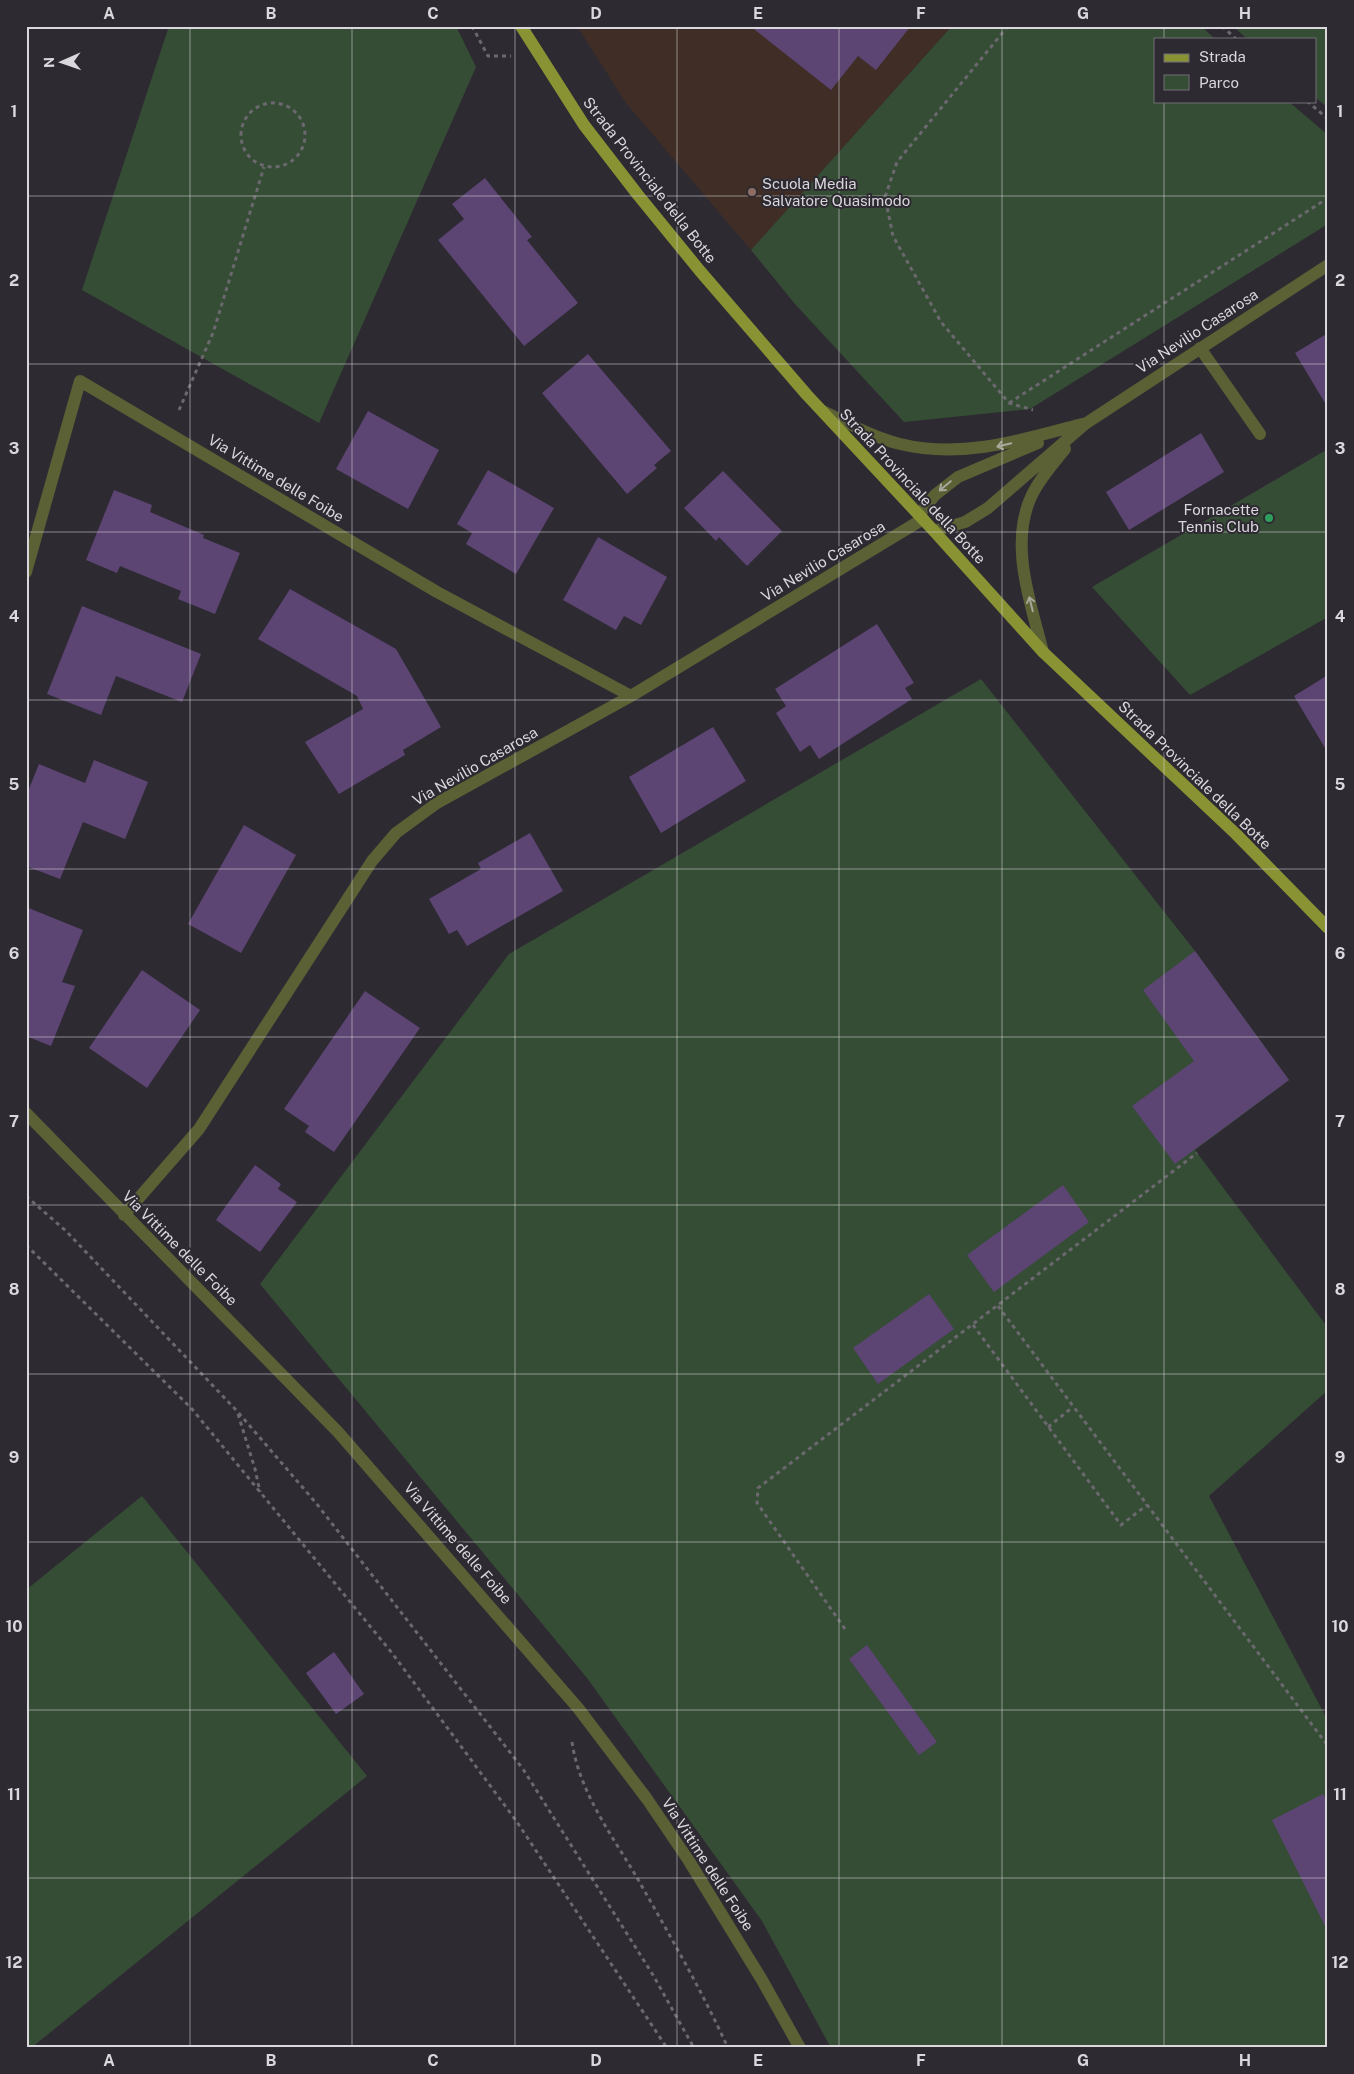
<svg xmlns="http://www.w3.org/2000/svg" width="1354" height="2074" viewBox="0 0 1354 2074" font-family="'Public Sans',sans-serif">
	<rect width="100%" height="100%" fill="#2e2a32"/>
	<path fill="#402e26" d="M 577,26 L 952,26 L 751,250 L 626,103 Z"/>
	<path fill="#354d35" d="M 182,26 L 456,26 L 476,67 L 319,423 L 82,290 L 168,29 Z
		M 952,26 L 1201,26 L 1215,39 L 1155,39 L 1155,101 L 1288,101 L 1328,135 L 1328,224 L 1030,409 L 904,422 L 795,304 L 751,250 Z
		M 1233,26 L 1328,26 L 1328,108 L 1315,97 L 1315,39 L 1247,39 Z
		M 1328,449 L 1328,617 L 1190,695 L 1092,587 Z
		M 981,679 L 1195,951 L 1289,1080 L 1195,1150 L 1328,1328 L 1327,1391 L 1209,1496 L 1328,1721 L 1328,2048 L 831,2048 L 762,1921 L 587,1678 L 260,1284 L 509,954 Z
		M 142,1496 L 367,1776 L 31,2048 L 26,2048 L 26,1590 Z"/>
	<path fill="#5c4473" d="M 750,26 L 909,26 L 910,27 L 876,70 L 858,56 L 831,90 Z
		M 485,178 L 532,237 L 527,240 L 578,303 L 524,346 L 438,240 L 464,219 L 452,204 Z
		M 1328,333 L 1328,408 L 1295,353 Z
		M 588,354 L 671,451 L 654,465 L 657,468 L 627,494 L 542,393 Z
		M 368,411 L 439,450 L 408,509 L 336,469 Z
		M 1201,433 L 1224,472 L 1129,530 L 1106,492 Z
		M 488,470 L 554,508 L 516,574 L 466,544 L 472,533 L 457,524 Z
		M 723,471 L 782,531 L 747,566 L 719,537 L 716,541 L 684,508 Z
		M 114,490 L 152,505 L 150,512 L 204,535 L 203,538 L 240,553 L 215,614 L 178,599 L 181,591 L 120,566 L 117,573 L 86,560 Z
		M 598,537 L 667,577 L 641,625 L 624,616 L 616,630 L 563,600 Z
		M 290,589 L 396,649 L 441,727 L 403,750 L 405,755 L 339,794 L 305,742 L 363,709 L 357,696 L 258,639 Z
		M 82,606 L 201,654 L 182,702 L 116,676 L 101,715 L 47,694 Z
		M 877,624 L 914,683 L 905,688 L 912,699 L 819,759 L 810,745 L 800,752 L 776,713 L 786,706 L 775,689 Z
		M 1328,675 L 1328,753 L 1294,696 Z
		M 713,727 L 746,781 L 661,833 L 629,777 Z
		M 94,760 L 148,782 L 125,839 L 83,822 L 60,879 L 26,866 L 26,796 L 39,764 L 85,783 Z
		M 244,825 L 296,855 L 241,953 L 188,924 Z
		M 530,833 L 563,891 L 467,946 L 457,930 L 449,934 L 429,899 L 481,869 L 478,863 Z
		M 26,907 L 83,930 L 62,982 L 75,986 L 51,1046 L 26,1036 Z
		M 1195,951 L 1289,1080 L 1175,1164 L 1132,1106 L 1194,1061 L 1143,990 Z
		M 142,970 L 200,1010 L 147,1088 L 89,1048 Z
		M 365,991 L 420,1028 L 334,1152 L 305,1132 L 309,1126 L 284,1109 Z
		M 255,1165 L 281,1184 L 278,1189 L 297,1202 L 260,1252 L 216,1220 Z
		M 1063,1185 L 1089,1222 L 994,1292 L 967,1255 Z
		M 929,1294 L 954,1329 L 878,1384 L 853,1348 Z
		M 867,1645 L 937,1742 L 919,1755 L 849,1659 Z
		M 334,1652 L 364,1694 L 336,1714 L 306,1673 Z
		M 1323,1794 L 1328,1803 L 1328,1932 L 1272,1820 Z"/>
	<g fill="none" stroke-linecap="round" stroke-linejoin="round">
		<path stroke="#6c686f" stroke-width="3" stroke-dasharray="4 4" stroke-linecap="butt" d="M 472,26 L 488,56 L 511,56
			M 1008,26 L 897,162 L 885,197 L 893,236 L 941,322 L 1009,403 L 1033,410
			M 1222,26 L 1236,39
			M 1307,101 L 1328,119
			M241 135a32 32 0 1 1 64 0a32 32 0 1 1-64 0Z
			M 1009,403 L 1328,198
			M 179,410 L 213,333 L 264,167
			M 26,1196 L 66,1231 L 237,1411 L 316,1503 L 523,1769 L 653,1975 L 694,2048
			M 26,1245 L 192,1409 L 392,1653 L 517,1822 L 667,2048
			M 998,1306 L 1328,1746
			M 973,1325 L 1121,1525 L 1147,1505
			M 238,1414 L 255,1469 L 260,1492
			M 1048,1427 L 1073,1407
			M 845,1629 L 757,1503 L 758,1488 L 1197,1153
			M 572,1742 C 579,1791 611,1834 636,1876 C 668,1932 701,1989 728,2048"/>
		<path stroke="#5b6035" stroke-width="12" d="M 1200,348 L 1260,434"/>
		<path stroke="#5b6035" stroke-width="12" d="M 823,411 C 847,423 873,437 900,444 C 962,459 1022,440 1082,424
			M 919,515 L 935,495 L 958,477 L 1038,443
			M 934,531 L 965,522 L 988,508 L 1085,424 L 1328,265
			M 26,572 L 80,381 L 437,592 L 631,696
			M 1043,652 C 1031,604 1009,545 1031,497 C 1039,479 1053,464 1065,449
			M 26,1113 L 338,1432 L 578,1708 L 647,1799 L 689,1861 L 762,1980 L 800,2048
			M 124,1215 L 199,1129 L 372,861 L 396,833 L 437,803 L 631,696 L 923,519"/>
		<path stroke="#899333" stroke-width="12" d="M 521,26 L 584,125 L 638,195 L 700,271 L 807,395 L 934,531 L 1043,652 L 1236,834 L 1328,928"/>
	</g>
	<defs><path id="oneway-shaft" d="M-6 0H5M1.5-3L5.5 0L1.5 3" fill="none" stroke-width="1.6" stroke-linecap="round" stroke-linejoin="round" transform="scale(1.25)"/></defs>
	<g stroke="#a7a79a">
		<use href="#oneway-shaft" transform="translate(1004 445) rotate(166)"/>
		<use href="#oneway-shaft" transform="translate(945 486) rotate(140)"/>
		<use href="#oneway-shaft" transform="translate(1031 604) rotate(-104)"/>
	</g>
	<path fill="none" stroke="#dad7dd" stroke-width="1" stroke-opacity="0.55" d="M 190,26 L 190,2048M 352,26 L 352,2048M 515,26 L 515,2048M 677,26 L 677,2048M 839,26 L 839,2048M 1002,26 L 1002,2048M 1164,26 L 1164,39M 1164,101 L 1164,2048M 26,196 L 1328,196M 26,364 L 1328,364M 26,532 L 1328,532M 26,700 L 1328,700M 26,869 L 1328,869M 26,1037 L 1328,1037M 26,1205 L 1328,1205M 26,1374 L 1328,1374M 26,1542 L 1328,1542M 26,1710 L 1328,1710M 26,1878 L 1328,1878"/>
	<circle fill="#8d6e63" stroke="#2e2a32" stroke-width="2" cx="752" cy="192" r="5"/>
	<circle fill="#2e9e5b" stroke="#2e2a32" stroke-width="2" cx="1269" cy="518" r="5"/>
	<g text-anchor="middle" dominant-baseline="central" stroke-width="4" stroke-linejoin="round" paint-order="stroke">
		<g font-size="15" fill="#dad7dd" stroke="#2e2a32">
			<text transform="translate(650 180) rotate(52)">Strada Provinciale della Botte</text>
			<text transform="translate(1197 331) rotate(-33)">Via Nevilio Casarosa</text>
			<text transform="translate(276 478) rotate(31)">Via Vittime delle Foibe</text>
			<text transform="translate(913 486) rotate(47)">Strada Provinciale della Botte</text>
			<text transform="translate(823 561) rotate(-31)">Via Nevilio Casarosa</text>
			<text transform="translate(475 766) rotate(-30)">Via Nevilio Casarosa</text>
			<text transform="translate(1195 775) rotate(44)">Strada Provinciale della Botte</text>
			<text transform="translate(180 1248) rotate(45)">Via Vittime delle Foibe</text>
			<text transform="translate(458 1543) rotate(49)">Via Vittime delle Foibe</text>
			<text transform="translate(708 1864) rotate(57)">Via Vittime delle Foibe</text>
		</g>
		<g font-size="15" fill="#dad7dd" stroke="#2e2a32" text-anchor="start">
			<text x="762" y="183">Scuola Media<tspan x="762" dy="17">Salvatore Quasimodo</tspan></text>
			<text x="1259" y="509" text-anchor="end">Fornacette<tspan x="1259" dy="17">Tennis Club</tspan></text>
		</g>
	</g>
	<rect width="1354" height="2074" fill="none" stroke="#2e2a32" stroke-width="55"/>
	<rect x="1154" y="38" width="162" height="65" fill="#2e2a32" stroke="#736f76"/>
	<rect x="1164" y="54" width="25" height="8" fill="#899333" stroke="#736f76"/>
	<text x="1199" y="62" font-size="15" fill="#dad7dd">Strada</text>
	<rect x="1164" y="75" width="25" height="15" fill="#354d35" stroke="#736f76"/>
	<text x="1199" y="88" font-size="15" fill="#dad7dd">Parco</text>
	<g transform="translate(62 62) rotate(268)" stroke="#2e2a32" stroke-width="4" paint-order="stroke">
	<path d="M0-4L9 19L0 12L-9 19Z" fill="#dad7dd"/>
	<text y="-8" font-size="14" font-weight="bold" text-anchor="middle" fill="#dad7dd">N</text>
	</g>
	<rect x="28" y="28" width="1298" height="2018" fill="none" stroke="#dad7dd" stroke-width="2"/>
	<g font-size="16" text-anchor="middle" font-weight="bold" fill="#dad7dd">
		<text x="109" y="19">A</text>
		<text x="271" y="19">B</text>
		<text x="433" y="19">C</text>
		<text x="596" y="19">D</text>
		<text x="758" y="19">E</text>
		<text x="921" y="19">F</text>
		<text x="1083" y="19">G</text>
		<text x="1245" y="19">H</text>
		<text x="14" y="117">1</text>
		<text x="1340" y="117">1</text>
		<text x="14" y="286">2</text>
		<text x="1340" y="286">2</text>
		<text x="14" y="454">3</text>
		<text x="1340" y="454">3</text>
		<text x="14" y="622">4</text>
		<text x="1340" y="622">4</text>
		<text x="14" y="790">5</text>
		<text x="1340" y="790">5</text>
		<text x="14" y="959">6</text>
		<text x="1340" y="959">6</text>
		<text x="14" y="1127">7</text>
		<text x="1340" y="1127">7</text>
		<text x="14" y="1295">8</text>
		<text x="1340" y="1295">8</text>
		<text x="14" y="1463">9</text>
		<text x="1340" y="1463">9</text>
		<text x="14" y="1632">10</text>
		<text x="1340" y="1632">10</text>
		<text x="14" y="1800">11</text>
		<text x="1340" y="1800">11</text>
		<text x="14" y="1968">12</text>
		<text x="1340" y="1968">12</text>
		<text x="109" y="2066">A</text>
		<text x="271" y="2066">B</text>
		<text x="433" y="2066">C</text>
		<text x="596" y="2066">D</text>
		<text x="758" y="2066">E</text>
		<text x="921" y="2066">F</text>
		<text x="1083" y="2066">G</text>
		<text x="1245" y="2066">H</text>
	</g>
</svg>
